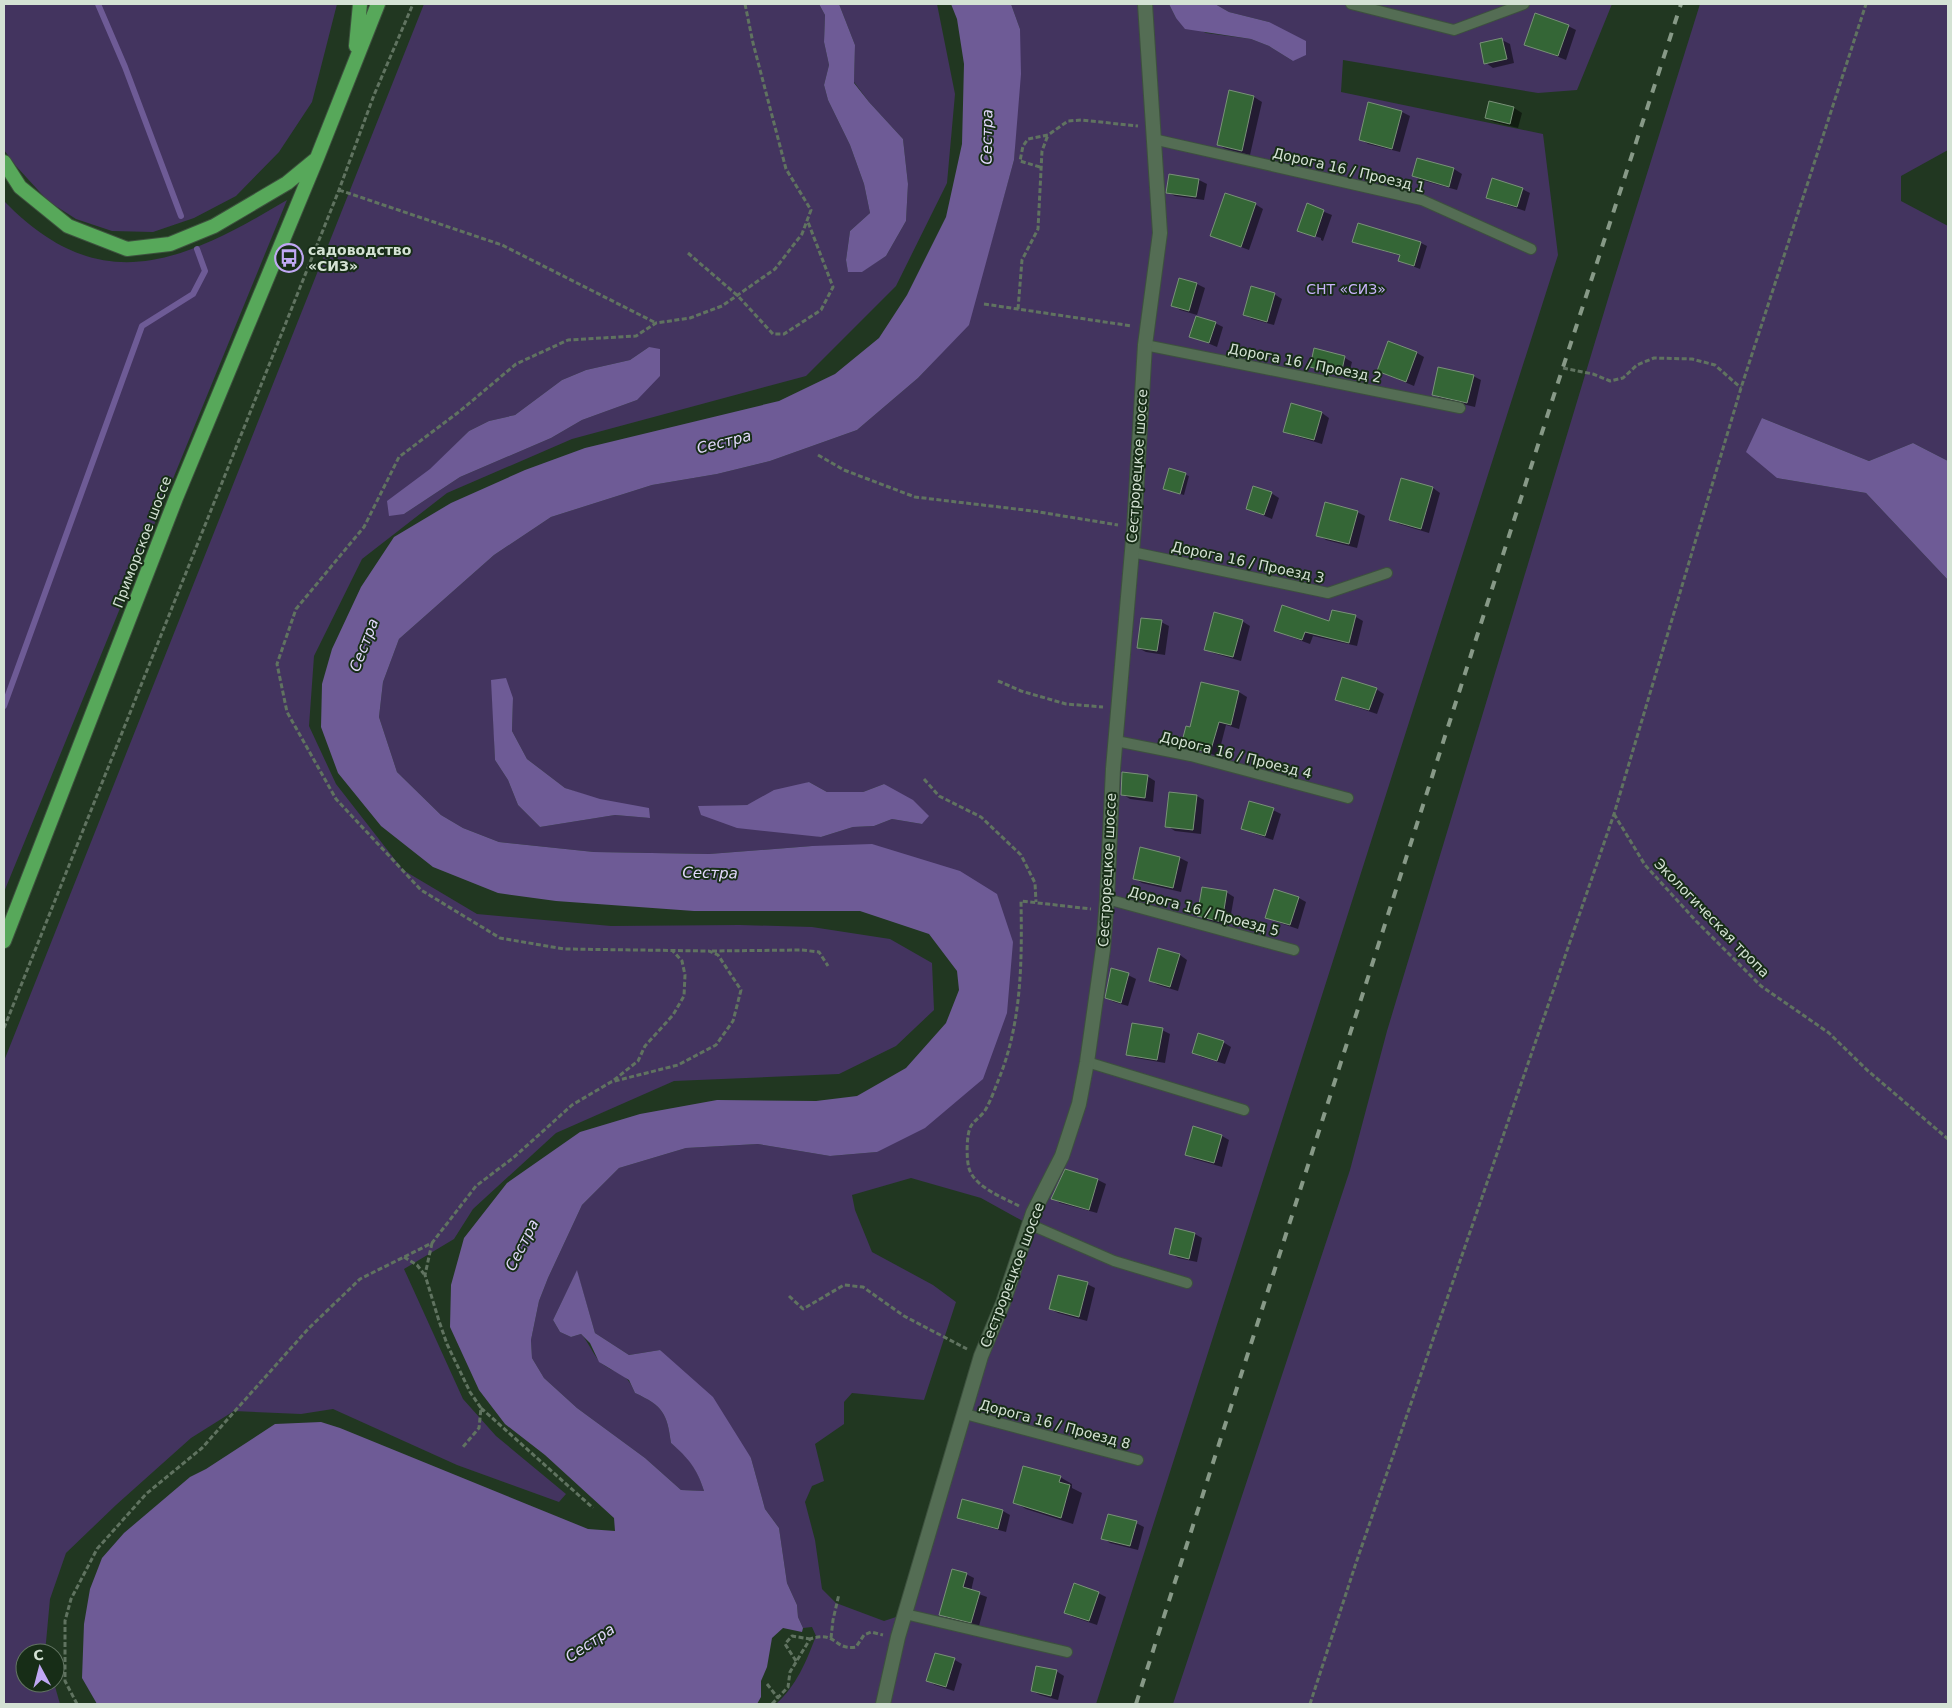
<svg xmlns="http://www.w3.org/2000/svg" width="1952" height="1708" viewBox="0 0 1952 1708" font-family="'DejaVu Sans',sans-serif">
	<rect width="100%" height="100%" fill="#213721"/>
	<path fill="#43345f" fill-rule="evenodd" d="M 4,4 L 337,4 L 312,102 L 279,152 L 236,196 L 194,218 L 153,232 L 112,231 L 76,219 L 48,201 L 16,166 L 4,150 Z
		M 424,4 L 819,4 L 825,15 L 824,42 L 829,65 L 824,85 L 828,100 L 850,145 L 864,184 L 870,213 L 850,231 L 846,260 L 848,271 L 861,272 L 886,256 L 906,221 L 908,184 L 903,139 L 869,102 L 854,82 L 855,45 L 839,4 L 937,4 L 955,94 L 947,183 L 896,286 L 806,376 L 572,439 L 447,493 L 362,559 L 314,656 L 309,726 L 336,784 L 403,870 L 477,914 L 611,926 L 740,925 L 812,927 L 890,939 L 932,963 L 934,1010 L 896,1046 L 839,1074 L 674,1081 L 556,1133 L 473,1209 L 454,1239 L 404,1269 L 463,1399 L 496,1436 L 566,1494 L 559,1502 L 457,1465 L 333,1409 L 301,1414 L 234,1411 L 191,1438 L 116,1505 L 66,1553 L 50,1599 L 45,1653 L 25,1653 L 25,1683 L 54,1683 L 60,1704 L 4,1704 L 4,1061 ZM 649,347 L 637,400 L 582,420 L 551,438 L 460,477 L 404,514 L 431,469 L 469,431 L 489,421 L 515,415 L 562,380 L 586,370 L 630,360 Z
		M 1011,4 L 1169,4 L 1176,18 L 1206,33 L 1251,39 L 1269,46 L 1293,61 L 1269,22 L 1229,12 L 1215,4 L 1612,4 L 1577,90 L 1538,93 L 1343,60 L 1341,92 L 1543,134 L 1558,255 L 1096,1704 L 776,1704 C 797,1685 806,1662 816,1636 L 812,1627 L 803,1628 L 798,1617 L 797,1605 L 787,1583 L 779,1528 L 765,1509 L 751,1458 L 660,1350 L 629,1355 L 595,1333 L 577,1271 L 553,1320 L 560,1332 L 571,1337 L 581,1334 C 588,1341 595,1358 601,1363 C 618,1376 626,1370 635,1393 C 663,1406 667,1413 671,1443 C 689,1458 697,1468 704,1491 L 681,1490 L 645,1458 L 577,1408 L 544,1378 L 532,1358 L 531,1340 L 539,1301 L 548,1278 L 582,1205 L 619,1168 L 686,1148 L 758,1144 L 830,1156 L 877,1152 L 1013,942 L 812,846 L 709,854 L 594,852 L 499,842 L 463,828 L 441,815 L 397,772 L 379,717 L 383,682 L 399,639 L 494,555 L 551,517 L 652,485 L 717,474 L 770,461 L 857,430 L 918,378 L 968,325 L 1014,160 L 1020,29 ZM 492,680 L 513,698 L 512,731 L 527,759 L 565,788 L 650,818 L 615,815 L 540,827 L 518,805 L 508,780 L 495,760 ZM 809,782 L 827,792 L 863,792 L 884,784 L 922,824 L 892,819 L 874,826 L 853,827 L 821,837 L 698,807 L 747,805 ZM 911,1178 L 981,1198 L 1028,1224 L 905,1614 L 884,1621 L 836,1603 L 822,1589 L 815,1540 L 805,1502 L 812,1486 L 824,1481 L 815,1444 L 844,1424 L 844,1402 L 852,1393 L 924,1400 L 956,1302 L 933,1285 L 872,1252 L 855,1210 L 852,1195 Z
		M 1700,4 L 1948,4 L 1948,150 L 1901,176 L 1901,201 L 1948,226 L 1948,461 L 1913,443 L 1869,461 L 1762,418 L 1777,478 L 1866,493 L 1948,580 L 1948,1704 L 1173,1704 L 1350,1170 L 1387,1031 L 1611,289 Z
		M 287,200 L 4,892 L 4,201 C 101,301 183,262 287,200 Z"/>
	<path fill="#6e5b96" d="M 819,4 L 839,4 L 855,45 L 854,83 L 869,102 L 903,139 L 908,184 L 906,221 L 886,256 L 862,272 L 848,272 L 846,260 L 850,231 L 870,213 L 864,184 L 850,145 L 828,100 L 824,85 L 829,65 L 824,42 L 825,15 Z
		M 951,4 L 1011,4 L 1020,29 L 1021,74 L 1014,160 L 969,325 L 918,378 L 857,430 L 770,461 L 717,474 L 652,485 L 551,517 L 494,555 L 399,639 L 383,682 L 379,717 L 397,772 L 441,815 L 463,828 L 499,842 L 594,852 L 709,854 L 812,846 L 872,844 L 960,871 L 997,894 L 1013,942 L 1007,1013 L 983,1079 L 925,1128 L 877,1152 L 830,1156 L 758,1144 L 686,1148 L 619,1168 L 582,1205 L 548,1278 L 539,1301 L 531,1340 L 532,1358 L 544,1378 L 577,1408 L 645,1458 L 681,1490 L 704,1491 C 697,1468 688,1458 671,1443 C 667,1413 663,1406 635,1393 L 629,1380 L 599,1362 L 590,1343 L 581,1334 L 571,1337 L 560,1332 L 553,1320 L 577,1270 L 595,1333 L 629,1355 L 660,1350 L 713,1397 L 751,1458 L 765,1509 L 779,1528 L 787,1583 L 797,1605 L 798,1617 L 803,1628 L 802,1632 L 783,1628 L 772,1638 L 767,1667 L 761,1681 L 761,1697 L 757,1704 L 97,1704 L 82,1678 L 84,1624 L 90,1589 L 102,1558 L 124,1533 L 190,1477 L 206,1469 L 275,1424 L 321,1422 L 340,1428 L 588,1529 L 615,1531 L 614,1518 L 545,1455 L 505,1424 L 479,1390 L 450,1327 L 451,1285 L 464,1238 L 507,1183 L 580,1132 L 640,1114 L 717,1100 L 816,1101 L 857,1096 L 906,1068 L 946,1023 L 959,990 L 957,971 L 929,934 L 860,911 L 694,911 L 556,901 L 498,893 L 433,867 L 381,826 L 338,773 L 321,727 L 322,684 L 332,649 L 361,587 L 394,537 L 451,503 L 525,470 L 585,448 L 779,401 L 835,374 L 879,338 L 907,295 L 946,217 L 962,144 L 964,64 L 957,19 Z
		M 1169,4 L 1215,4 L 1229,12 L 1269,22 L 1306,41 L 1306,55 L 1293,61 L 1269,46 L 1251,39 L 1185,29 L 1176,18 Z
		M 649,347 L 660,349 L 660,376 L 637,400 L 582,420 L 551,438 L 460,477 L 404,514 L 389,516 L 387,501 L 430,469 L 469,431 L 489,421 L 515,415 L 562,380 L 586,370 L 630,360 Z
		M 1762,418 L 1869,461 L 1913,443 L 1948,461 L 1948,580 L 1866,493 L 1777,478 L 1746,452 Z
		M 506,678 L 513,698 L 512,731 L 527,759 L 565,788 L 600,799 L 649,808 L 650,818 L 615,815 L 540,827 L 518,805 L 508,780 L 495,760 L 491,680 Z
		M 809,782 L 827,792 L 863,792 L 884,784 L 913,800 L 929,816 L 922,824 L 892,819 L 874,826 L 853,827 L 821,837 L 737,828 L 701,815 L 698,806 L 747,805 L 774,790 Z"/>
	<path fill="#0007" d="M 1568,26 L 1576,30 L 1566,60 L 1526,44 Z
		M 1502,40 L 1510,44 L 1514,63 L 1493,68 L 1486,63 Z
		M 1230,92 L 1254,97 L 1262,102 L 1250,155 L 1226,149 L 1218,145 Z
		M 1490,103 L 1514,108 L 1522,113 L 1518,128 L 1494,122 L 1487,118 Z
		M 1369,104 L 1402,112 L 1410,116 L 1400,152 L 1368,144 L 1360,139 Z
		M 1418,159 L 1454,169 L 1462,174 L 1457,190 L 1421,180 L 1413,176 Z
		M 1170,176 L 1199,180 L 1207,184 L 1204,200 L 1175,196 L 1167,192 Z
		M 1522,189 L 1530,193 L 1525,211 L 1495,201 L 1487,197 Z
		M 1255,204 L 1263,209 L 1249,250 L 1211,236 Z
		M 1307,205 L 1332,215 L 1323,241 L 1321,240 L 1321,238 L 1305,233 L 1305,234 L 1298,231 Z
		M 1359,225 L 1421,243 L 1427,246 L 1420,269 L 1399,261 L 1401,256 L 1360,244 L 1354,241 Z
		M 1180,279 L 1197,284 L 1205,288 L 1197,315 L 1180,310 L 1172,305 Z
		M 1274,294 L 1282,299 L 1274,325 L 1252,319 L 1245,315 Z
		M 1215,323 L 1223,327 L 1217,347 L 1191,336 Z
		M 1417,353 L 1424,357 L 1414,386 L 1378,371 Z
		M 1345,358 L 1352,362 L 1348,378 L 1319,371 L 1311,366 Z
		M 1473,376 L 1481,380 L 1475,407 L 1441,399 L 1434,395 Z
		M 1322,413 L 1329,418 L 1322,444 L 1292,435 L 1284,431 Z
		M 1170,469 L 1189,476 L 1184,495 L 1164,489 Z
		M 1433,488 L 1440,493 L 1429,533 L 1399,524 L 1391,519 Z
		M 1271,493 L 1279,498 L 1272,519 L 1248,509 Z
		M 1357,512 L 1365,516 L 1357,548 L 1326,540 L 1318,535 Z
		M 1356,617 L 1363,621 L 1357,646 L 1313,636 L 1310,644 L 1283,634 L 1275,630 L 1330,623 Z
		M 1242,621 L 1250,626 L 1241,661 L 1213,653 L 1206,649 Z
		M 1161,622 L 1169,626 L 1165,655 L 1146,652 L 1138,648 Z
		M 1202,683 L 1239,692 L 1247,697 L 1239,729 L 1226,725 L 1218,756 L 1190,748 L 1182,744 L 1191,729 Z
		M 1376,689 L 1384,694 L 1377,714 L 1344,703 L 1337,699 Z
		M 1147,776 L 1155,781 L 1153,802 L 1130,799 L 1122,794 Z
		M 1197,796 L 1204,800 L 1201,834 L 1175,831 L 1167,826 Z
		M 1273,810 L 1281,814 L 1273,840 L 1250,832 L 1242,828 Z
		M 1141,849 L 1180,858 L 1188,862 L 1181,892 L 1142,883 L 1134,878 Z
		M 1226,892 L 1234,897 L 1229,926 L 1206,920 L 1198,916 Z
		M 1299,898 L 1306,902 L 1298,929 L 1274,921 L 1266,917 Z
		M 1180,955 L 1187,960 L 1178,991 L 1158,985 L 1150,981 Z
		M 1128,975 L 1136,979 L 1128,1006 L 1114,1002 L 1106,998 Z
		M 1162,1030 L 1170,1034 L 1165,1063 L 1136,1058 L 1128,1054 Z
		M 1223,1042 L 1231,1047 L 1225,1064 L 1201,1057 L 1193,1052 Z
		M 1222,1136 L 1229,1140 L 1222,1167 L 1194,1159 L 1186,1154 Z
		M 1066,1171 L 1098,1180 L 1106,1184 L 1097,1213 L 1060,1203 L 1053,1198 Z
		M 1195,1234 L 1202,1238 L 1197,1262 L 1178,1258 L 1170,1253 Z
		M 1087,1284 L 1095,1288 L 1087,1321 L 1058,1313 L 1050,1309 Z
		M 1060,1477 L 1072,1484 L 1072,1488 L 1082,1493 L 1073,1524 L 1026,1509 L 1014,1502 Z
		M 1003,1511 L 1010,1515 L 1006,1532 L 966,1521 L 958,1517 Z
		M 1136,1523 L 1144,1527 L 1138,1550 L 1110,1543 L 1103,1538 Z
		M 966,1574 L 974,1578 L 971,1591 L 987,1597 L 979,1626 L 948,1619 L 941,1614 Z
		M 1098,1593 L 1106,1597 L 1097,1625 L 1073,1617 L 1066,1613 Z
		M 936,1654 L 955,1660 L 962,1664 L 954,1691 L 935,1685 L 928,1681 Z
		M 1056,1671 L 1064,1676 L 1058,1700 L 1040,1695 L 1032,1691 Z"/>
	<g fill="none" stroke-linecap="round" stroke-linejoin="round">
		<path stroke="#6e5b96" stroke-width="6" d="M 98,4 L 125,67 L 181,216
			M 4,706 L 142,326 L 193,294 L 205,271 L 197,249"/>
	</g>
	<path fill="#346636" stroke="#799278" d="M 1535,13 L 1569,25 L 1558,56 L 1524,45 Z
		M 1502,38 L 1507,59 L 1484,64 L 1480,43 Z
		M 1229,90 L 1254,96 L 1242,151 L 1217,145 Z
		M 1489,101 L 1514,107 L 1510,124 L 1485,118 Z
		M 1368,102 L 1402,111 L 1392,149 L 1359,140 Z
		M 1417,158 L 1454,168 L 1449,187 L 1412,176 Z
		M 1169,174 L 1199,179 L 1196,197 L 1166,193 Z
		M 1492,178 L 1523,188 L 1517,207 L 1486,198 Z
		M 1225,193 L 1256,203 L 1241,247 L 1210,236 Z
		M 1307,203 L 1324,210 L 1315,237 L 1297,231 Z
		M 1358,223 L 1421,242 L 1414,266 L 1398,261 L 1400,255 L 1352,242 Z
		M 1179,278 L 1197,283 L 1189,311 L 1171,306 Z
		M 1251,286 L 1275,293 L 1267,322 L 1243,315 Z
		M 1196,316 L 1216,322 L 1209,343 L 1189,337 Z
		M 1388,341 L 1417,352 L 1406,382 L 1377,371 Z
		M 1314,348 L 1345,356 L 1341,375 L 1310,367 Z
		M 1438,367 L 1474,375 L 1467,403 L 1432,395 Z
		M 1291,403 L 1322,412 L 1314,440 L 1283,432 Z
		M 1169,468 L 1186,473 L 1180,494 L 1163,489 Z
		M 1401,478 L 1433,487 L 1421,529 L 1389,520 Z
		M 1253,486 L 1272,492 L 1264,515 L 1246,509 Z
		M 1325,502 L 1358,511 L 1349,544 L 1316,536 Z
		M 1282,605 L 1329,621 L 1332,610 L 1356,615 L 1349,643 L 1305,632 L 1302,640 L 1274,631 Z
		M 1214,612 L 1243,620 L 1233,657 L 1204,650 Z
		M 1141,618 L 1162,620 L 1157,651 L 1137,648 Z
		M 1342,677 L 1377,688 L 1369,710 L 1335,700 Z
		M 1201,682 L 1239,691 L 1231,725 L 1219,722 L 1210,753 L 1181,745 L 1186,726 L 1190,727 Z
		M 1122,772 L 1148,775 L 1145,798 L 1121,795 Z
		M 1169,792 L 1197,795 L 1193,830 L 1165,827 Z
		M 1249,801 L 1274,808 L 1265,836 L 1241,829 Z
		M 1140,847 L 1180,857 L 1173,888 L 1133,879 Z
		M 1202,887 L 1227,891 L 1222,922 L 1197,916 Z
		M 1274,889 L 1299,897 L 1290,925 L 1265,918 Z
		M 1158,948 L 1180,954 L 1170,987 L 1149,981 Z
		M 1111,968 L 1129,973 L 1121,1003 L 1105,998 Z
		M 1132,1023 L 1163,1028 L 1157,1060 L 1126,1055 Z
		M 1198,1033 L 1224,1041 L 1217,1061 L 1192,1053 Z
		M 1193,1126 L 1222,1135 L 1214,1163 L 1185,1155 Z
		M 1065,1169 L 1098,1179 L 1089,1210 L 1051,1199 Z
		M 1175,1228 L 1195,1233 L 1189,1259 L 1169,1254 Z
		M 1058,1275 L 1088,1282 L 1079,1317 L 1049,1309 Z
		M 1023,1466 L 1061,1476 L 1059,1482 L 1070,1485 L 1061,1518 L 1013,1503 Z
		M 962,1499 L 1003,1510 L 998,1529 L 957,1518 Z
		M 1108,1514 L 1137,1521 L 1130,1546 L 1101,1539 Z
		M 952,1569 L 967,1573 L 963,1587 L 980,1592 L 971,1623 L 939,1615 Z
		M 1074,1583 L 1099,1592 L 1089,1621 L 1064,1613 Z
		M 935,1653 L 955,1658 L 946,1687 L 926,1681 Z
		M 1036,1666 L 1057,1670 L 1051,1696 L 1031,1691 Z"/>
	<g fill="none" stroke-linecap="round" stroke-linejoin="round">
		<defs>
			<path id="service" d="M 1351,4 L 1454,30 L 1524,4
				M 1153,139 L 1422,200 L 1531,249
				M 1145,345 L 1460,408
				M 1132,552 L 1328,593 L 1387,573
				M 1116,741 L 1191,756 L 1348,798
				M 1107,899 L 1294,950
				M 1087,1062 L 1244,1110
				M 1029,1224 L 1114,1261 L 1187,1283
				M 965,1414 L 1138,1460
				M 905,1614 L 1067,1652"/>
			<path id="minor" d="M 883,1704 L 898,1637 L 981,1356 L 1003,1303 L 1033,1213 L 1062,1156 L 1079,1104 L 1087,1062 L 1103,949 L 1107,899 L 1113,769 L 1134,528 L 1145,345 L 1160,233 L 1145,4"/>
			<path id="trunk" d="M 356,46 L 360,4
				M 4,162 L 20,187 L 68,226 L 127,249 L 170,244 L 214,226 L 287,183 L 315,160
				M 4,941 L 176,498 L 317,158 L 378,4"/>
		</defs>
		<use href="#service" stroke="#3d513e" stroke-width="12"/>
		<use href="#minor" stroke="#3d513e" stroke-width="16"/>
		<use href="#trunk" stroke="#3d513e" stroke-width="16"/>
		<path stroke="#607360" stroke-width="3" stroke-dasharray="5 2.5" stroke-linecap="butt" d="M 1040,167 L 1020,161 L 1023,146 L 1028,139 L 1048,135 L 1068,121 L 1081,120 L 1138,126
			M 339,190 L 502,245 L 656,323
			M 688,253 L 738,296 L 773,334 L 784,334 L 821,310 L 833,287 L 808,222
			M 984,304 L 1132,326
			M 1018,309 L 1022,260 L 1038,229 L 1042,151 L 1048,135
			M 1563,368 L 1593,374 L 1610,381 L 1623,378 L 1637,365 L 1654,358 L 1692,359 L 1715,365 L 1741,388
			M 818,455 L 844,470 L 915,497 L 1033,511 L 1118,525
			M 998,681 L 1021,691 L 1066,704 L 1103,707
			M 924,779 L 939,796 L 981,817 L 1021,855 L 1035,883 L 1036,902
			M 1614,814 L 1645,865 L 1696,921 L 1761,986 L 1829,1033 L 1867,1070 L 1948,1139
			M 712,951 L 802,950 L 819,952 L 828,966
			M 4,1028 L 339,190 L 374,95 L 413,4
			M 614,1080 L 638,1061 L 645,1046 L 673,1015 L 684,996 L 685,975 L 682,961 L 672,950
			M 1019,1206 C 1004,1198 977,1188 970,1171 C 966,1163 966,1134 971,1126 C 974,1121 980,1117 984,1112 C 990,1103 994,1091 998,1081 C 1022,1023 1022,962 1021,901 L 1091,909
			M 432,1243 L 425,1275 L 439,1321 L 447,1344 L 470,1392 L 481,1408 L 479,1428 L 462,1448
			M 404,1257 L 417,1265 L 424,1274
			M 789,1296 L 803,1309 L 844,1285 L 863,1287 L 904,1316 L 967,1349
			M 481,1408 L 593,1508
			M 831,1638 L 833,1620 L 839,1594
			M 796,1661 L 785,1644 L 792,1636 L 810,1639
			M 767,1684 L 778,1698
			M 77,1704 L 65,1681 L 65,1621 L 71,1599 L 97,1549 L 146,1494 L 202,1448 L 308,1329 L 360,1279 L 432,1243 L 476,1186 L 513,1158 L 572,1105 L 611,1082 L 678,1065 L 716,1045 L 733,1021 L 741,990 L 718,955 L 709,951 L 564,949 L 500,938 L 421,890 L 336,799 L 287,712 L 277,664 L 296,609 L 364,527 L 399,457 L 460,411 L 516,364 L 568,340 L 636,336 L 656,323 L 690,318 L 722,306 L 775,269 L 802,234 L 811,210 L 786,169 L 753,43 L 745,4
			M 772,1704 L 788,1687 L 790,1672 L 810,1639 C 837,1630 834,1651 856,1647 L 864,1635 L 871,1632 L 883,1635
			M 1310,1704 L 1356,1563 L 1614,814 L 1741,388 L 1866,4"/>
		<use href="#service" stroke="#546d54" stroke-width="10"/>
		<use href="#minor" stroke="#546d54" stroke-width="14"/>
		<use href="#trunk" stroke="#57a85a" stroke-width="14"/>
		<path stroke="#879987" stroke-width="4" stroke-dasharray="9 9" stroke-linecap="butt" d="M 1136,1704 L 1553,398 L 1681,4"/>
	</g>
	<defs>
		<symbol id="bus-ring" viewBox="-11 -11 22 22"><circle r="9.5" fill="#172d17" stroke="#c0a8f4" stroke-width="1.5"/><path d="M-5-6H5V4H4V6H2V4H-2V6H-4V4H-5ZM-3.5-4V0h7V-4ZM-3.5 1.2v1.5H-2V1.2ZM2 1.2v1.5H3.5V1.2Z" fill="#c0a8f4"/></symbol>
	</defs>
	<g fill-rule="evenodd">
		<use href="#bus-ring" x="273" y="242" width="32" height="32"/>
	</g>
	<g text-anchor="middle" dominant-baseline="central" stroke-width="4" stroke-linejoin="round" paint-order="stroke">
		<g font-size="14" fill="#d4e2d4" stroke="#172d17">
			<text transform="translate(1349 170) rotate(13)">Дорога 16 / Проезд 1</text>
			<text transform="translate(1305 363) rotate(11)">Дорога 16 / Проезд 2</text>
			<text transform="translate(1137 466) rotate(-86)">Сестрорецкое шоссе</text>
			<text transform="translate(142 542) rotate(-69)">Приморское шоссе</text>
			<text transform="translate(1248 562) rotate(12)">Дорога 16 / Проезд 3</text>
			<text transform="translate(1236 755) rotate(14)">Дорога 16 / Проезд 4</text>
			<text transform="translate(1107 870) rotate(-87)">Сестрорецкое шоссе</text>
			<text transform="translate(1204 911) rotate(15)">Дорога 16 / Проезд 5</text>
			<text transform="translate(1712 918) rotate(46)">Экологическая тропа</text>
			<text transform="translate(1012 1275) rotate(-69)">Сестрорецкое шоссе</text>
			<text transform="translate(1055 1424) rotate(15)">Дорога 16 / Проезд 8</text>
		</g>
		<g font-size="14" font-weight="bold" fill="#d4e2d4" stroke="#172d17" text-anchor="start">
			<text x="308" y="250">садоводство<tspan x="308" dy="16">«СИЗ»</tspan></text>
		</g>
		<g font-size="14" fill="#c8b3f9" stroke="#172d17">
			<text x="1346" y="289">СНТ «СИЗ»</text>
		</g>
		<g font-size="15" font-style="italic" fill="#e2d8fc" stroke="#172d17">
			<text transform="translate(987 137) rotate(-89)">Сестра</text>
			<text transform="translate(724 442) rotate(-14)">Сестра</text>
			<text transform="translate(364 645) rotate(-69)">Сестра</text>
			<text transform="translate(710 873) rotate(1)">Сестра</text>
			<text transform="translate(522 1245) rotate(-63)">Сестра</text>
			<text transform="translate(590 1643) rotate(-34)">Сестра</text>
		</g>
	</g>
	<rect width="1952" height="1708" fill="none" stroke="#d4e2d4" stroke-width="10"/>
	<g transform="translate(40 1668) rotate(353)"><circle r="24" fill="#172d17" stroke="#637563"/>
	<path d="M0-4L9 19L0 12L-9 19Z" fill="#c0a8f4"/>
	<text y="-8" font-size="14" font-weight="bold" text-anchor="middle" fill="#d4e2d4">С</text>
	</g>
</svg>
